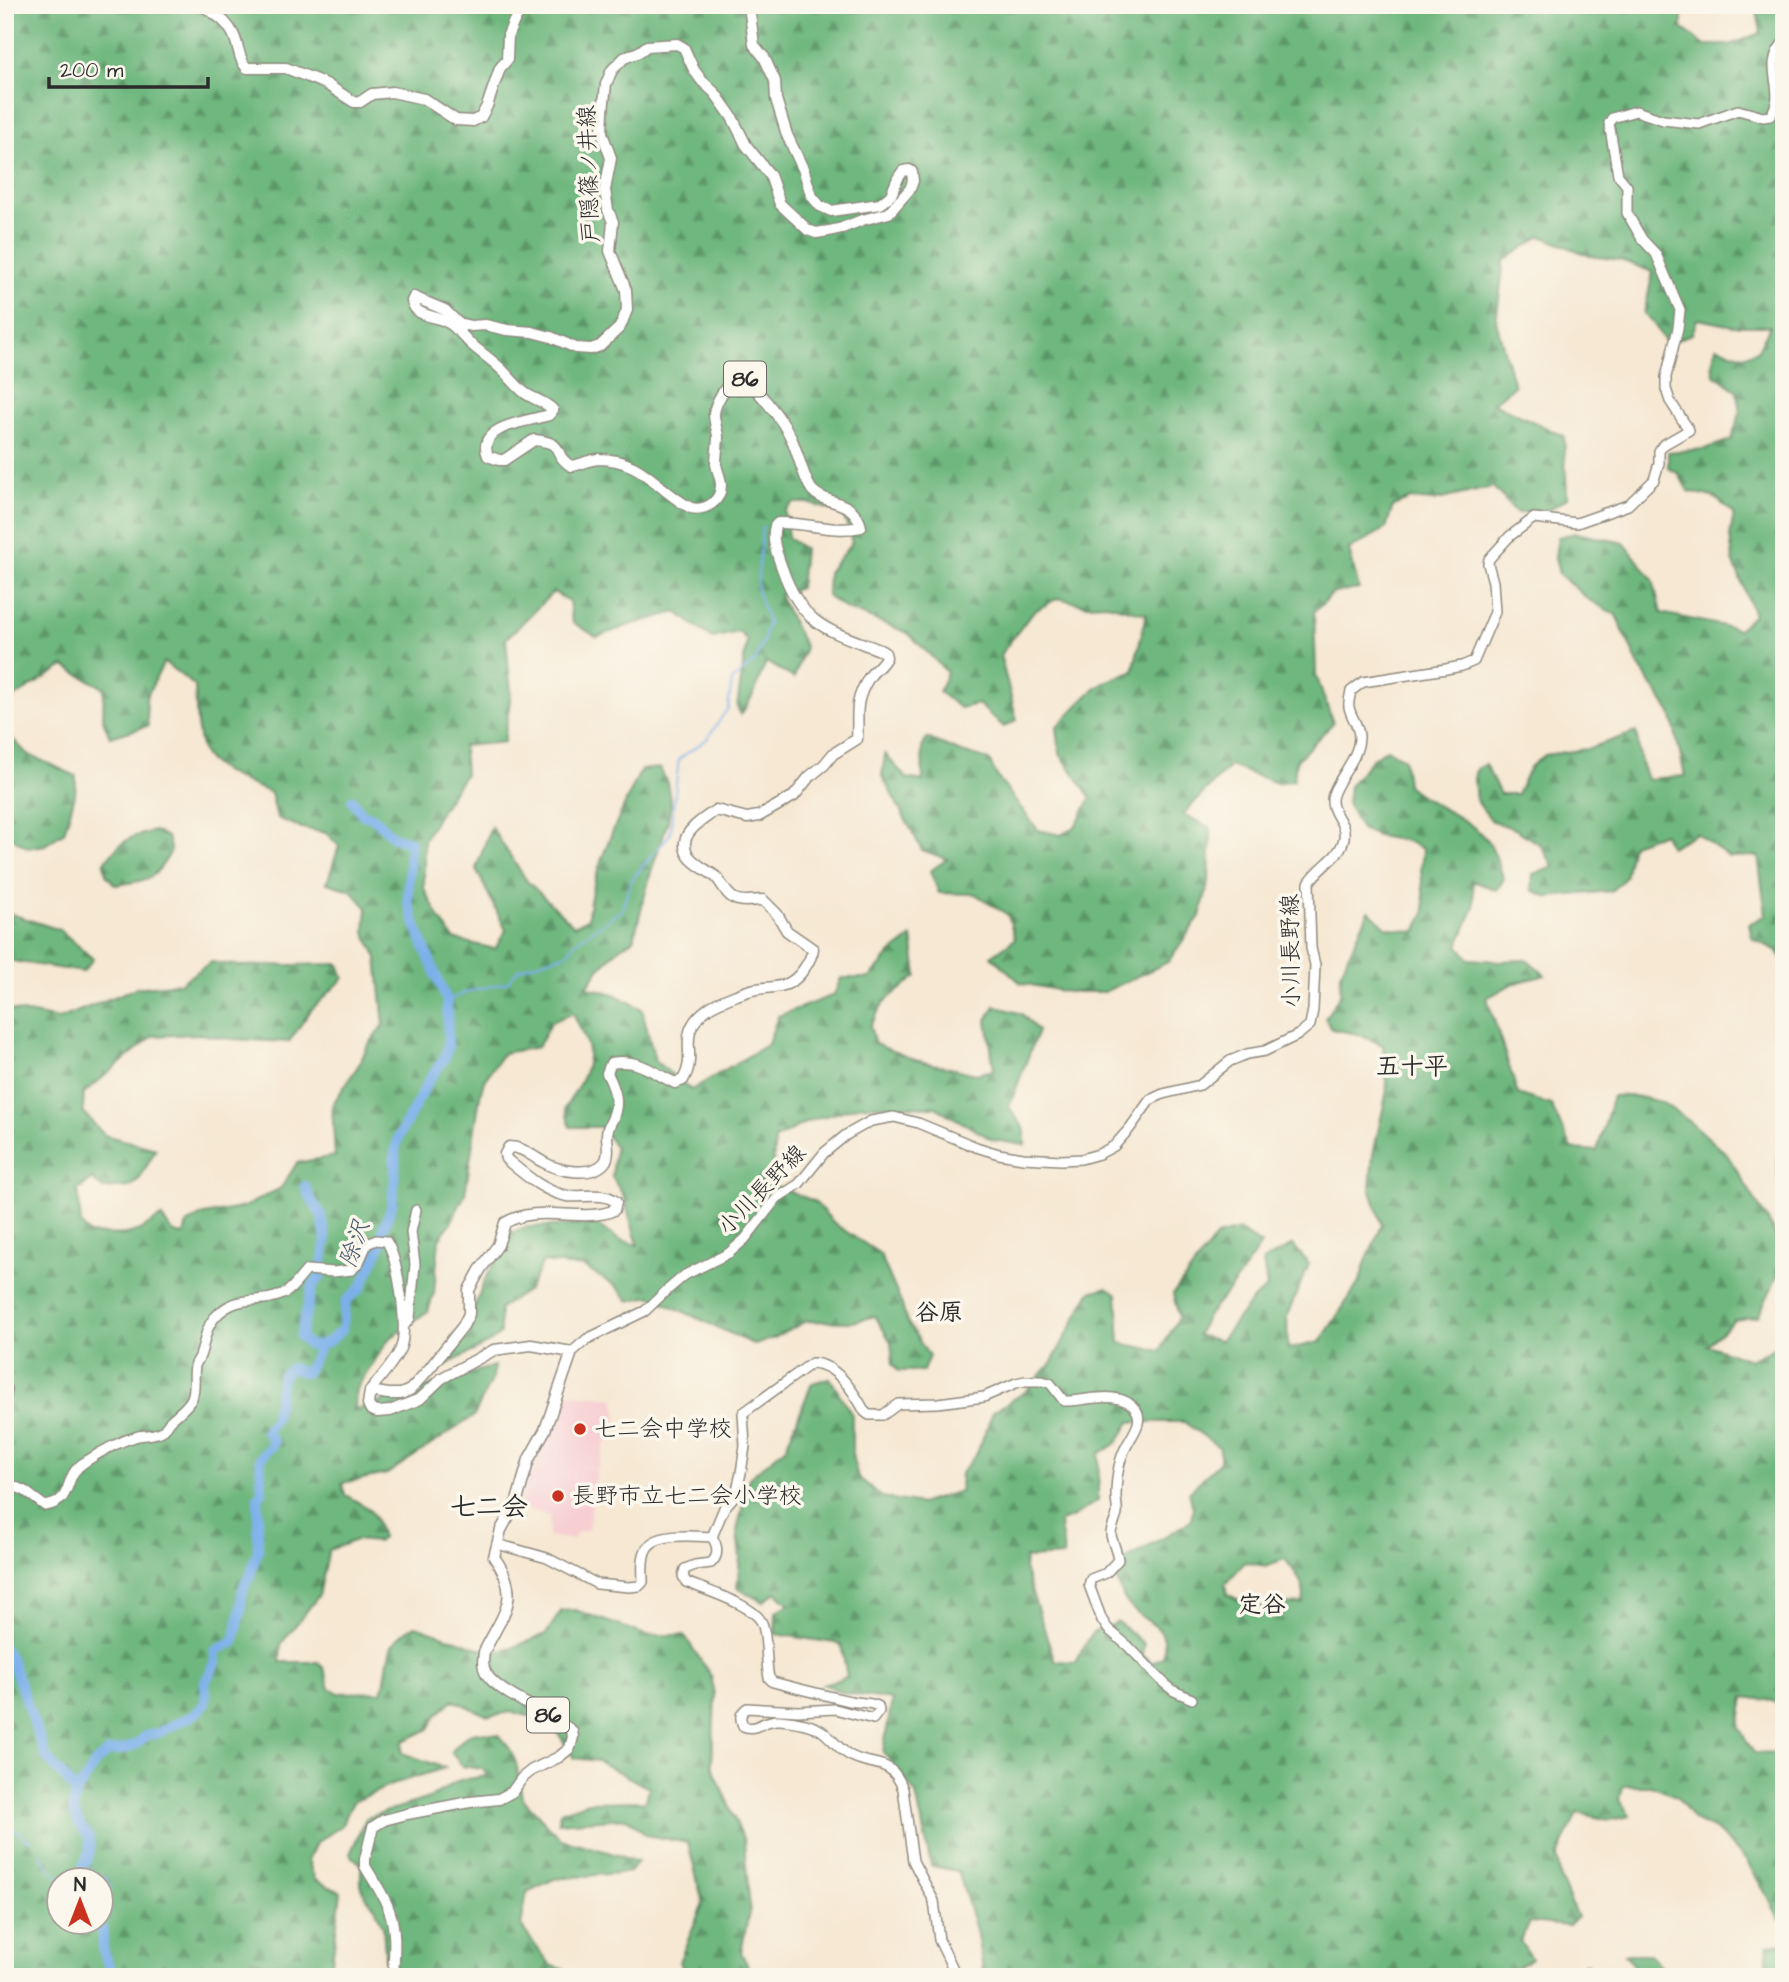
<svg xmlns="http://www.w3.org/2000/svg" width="1789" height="1982" viewBox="0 0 1789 1982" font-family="'Architects Daughter','Klee One',sans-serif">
	<defs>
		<pattern id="forest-firs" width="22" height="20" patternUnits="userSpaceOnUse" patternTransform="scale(1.75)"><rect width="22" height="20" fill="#6eb77e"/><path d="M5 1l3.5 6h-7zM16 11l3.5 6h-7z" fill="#5b9567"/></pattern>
	</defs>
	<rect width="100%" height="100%" fill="#fbf7ec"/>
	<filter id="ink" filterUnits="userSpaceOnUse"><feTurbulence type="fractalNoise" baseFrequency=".0143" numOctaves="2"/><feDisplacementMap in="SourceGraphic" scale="14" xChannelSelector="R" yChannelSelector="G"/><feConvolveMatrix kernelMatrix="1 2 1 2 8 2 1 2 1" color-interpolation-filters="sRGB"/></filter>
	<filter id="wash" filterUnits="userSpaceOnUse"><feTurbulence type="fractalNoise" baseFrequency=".00686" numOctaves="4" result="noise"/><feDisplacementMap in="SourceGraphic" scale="28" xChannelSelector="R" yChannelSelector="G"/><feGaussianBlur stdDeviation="1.57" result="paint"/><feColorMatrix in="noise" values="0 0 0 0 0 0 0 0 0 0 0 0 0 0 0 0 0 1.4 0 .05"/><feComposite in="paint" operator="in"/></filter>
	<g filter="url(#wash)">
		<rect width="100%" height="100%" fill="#f6e8d3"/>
		<path fill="#f7cfd3" d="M 561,1393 L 615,1398 L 617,1417 L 604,1447 L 598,1469 L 575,1465 L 597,1470 L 588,1530 L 577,1533 L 573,1540 L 548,1536 L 550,1516 L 519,1507 L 533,1460 L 545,1461 L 534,1459 Z"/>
		<path fill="url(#forest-firs)" stroke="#4c7154" stroke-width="2" fill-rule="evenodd" d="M 5,5 L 1682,5 L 1682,28 L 1704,45 L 1730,45 L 1761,33 L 1756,5 L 1784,5 L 1784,964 L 1778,951 L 1753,939 L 1749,924 L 1766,915 L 1758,856 L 1729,857 L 1696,833 L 1670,847 L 1664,833 L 1632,844 L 1625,878 L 1611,891 L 1548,897 L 1532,890 L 1533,874 L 1554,867 L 1541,845 L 1515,829 L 1492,821 L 1476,800 L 1474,779 L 1476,769 L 1485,764 L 1500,794 L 1517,794 L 1530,767 L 1545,755 L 1587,749 L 1636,732 L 1641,763 L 1647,779 L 1685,776 L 1671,713 L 1640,668 L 1616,615 L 1589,600 L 1559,574 L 1555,557 L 1558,537 L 1576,533 L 1624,543 L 1653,580 L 1661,613 L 1738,629 L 1754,615 L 1733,560 L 1730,536 L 1734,514 L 1716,498 L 1688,491 L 1678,473 L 1668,468 L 1668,452 L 1705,449 L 1731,440 L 1740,413 L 1737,391 L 1714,374 L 1712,364 L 1716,347 L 1744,356 L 1758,350 L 1770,326 L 1733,326 L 1697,319 L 1692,334 L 1666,343 L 1652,321 L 1644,314 L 1653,272 L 1620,260 L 1590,256 L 1541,236 L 1504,261 L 1496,321 L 1514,386 L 1493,403 L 1564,436 L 1567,498 L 1548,510 L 1517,513 L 1493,487 L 1433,501 L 1411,499 L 1393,506 L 1386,528 L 1349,550 L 1359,589 L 1333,593 L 1314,612 L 1316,675 L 1333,723 L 1296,761 L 1294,780 L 1277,783 L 1230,766 L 1183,814 L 1211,828 L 1209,881 L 1200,916 L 1168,962 L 1104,992 L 1068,992 L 1021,983 L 991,956 L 1015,939 L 1008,915 L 975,894 L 939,893 L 930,871 L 947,859 L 922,850 L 882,776 L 885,754 L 906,778 L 923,781 L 922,748 L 927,738 L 961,752 L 989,760 L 998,778 L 1038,830 L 1061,835 L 1074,828 L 1091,798 L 1060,754 L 1057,727 C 1082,701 1096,680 1133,672 L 1146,614 L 1107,604 L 1087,605 L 1058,598 L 1033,612 L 1000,655 L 1017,720 L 1004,727 L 978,704 L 960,708 L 939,692 L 947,672 L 908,633 L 845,608 L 827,596 L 828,572 L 852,543 L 843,513 L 807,503 L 793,503 L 785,511 L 788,538 L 804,549 L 800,588 L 779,595 L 805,647 L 794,678 L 766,662 L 753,695 L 741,715 L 737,707 L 747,640 L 739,632 L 712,638 L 676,612 L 630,625 L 597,637 L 572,622 L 569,601 L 553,592 L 506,639 L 511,693 L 504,742 L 463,746 L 465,774 L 445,804 L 424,840 L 424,889 L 440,919 L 454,939 L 495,949 L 506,930 L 476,869 L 491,827 L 527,881 L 574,926 L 588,918 C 590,874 622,810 641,770 L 660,768 L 667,783 L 671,803 L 668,821 L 651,872 L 637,926 L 633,940 L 619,948 L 599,969 L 587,987 L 614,994 L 642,1009 L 655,1061 L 691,1090 L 768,1044 L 778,1016 L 834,995 L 841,978 L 870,978 L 891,953 L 912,937 L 917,976 L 884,1002 L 870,1026 L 875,1044 L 915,1060 L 976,1074 L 994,1070 L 987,1020 L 995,1006 L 1022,1014 L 1038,1031 L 1009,1107 L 1025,1130 L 1025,1145 L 993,1140 L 935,1107 L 862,1105 L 806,1122 L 775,1139 L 771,1184 L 814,1201 L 835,1224 L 880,1254 L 902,1305 L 906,1320 L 929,1356 L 923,1371 L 898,1371 L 893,1364 L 891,1342 L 875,1316 L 853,1322 L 806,1321 L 774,1338 L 755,1345 L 650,1296 L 629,1301 L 617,1287 L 583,1267 L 543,1262 L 528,1290 L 500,1308 L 500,1334 L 487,1344 L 442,1367 L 470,1330 L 475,1305 L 484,1282 L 510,1233 L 527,1227 L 596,1224 L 620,1240 L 638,1245 L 623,1195 L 612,1177 L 615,1147 L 601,1127 L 570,1127 L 565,1108 C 575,1092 590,1070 588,1050 C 586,1038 578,1024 573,1013 L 551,1022 L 538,1047 L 503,1053 L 484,1081 L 480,1096 L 465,1194 L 451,1223 L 439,1239 L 434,1293 L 428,1311 L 389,1339 L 356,1389 L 355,1410 L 494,1366 L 493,1376 L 474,1416 L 387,1474 L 342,1483 L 345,1495 C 370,1508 375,1510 382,1538 L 377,1542 L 356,1540 L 329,1550 L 319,1595 L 281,1644 L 280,1662 L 318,1662 L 324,1669 L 330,1688 L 339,1693 L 382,1692 C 392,1662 380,1642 416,1626 L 493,1653 L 519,1645 L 546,1634 L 561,1611 L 575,1610 L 646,1635 L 684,1635 L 711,1676 L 715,1695 L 712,1765 L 744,1841 L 750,1908 L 741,1952 L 753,1977 L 690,1977 L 679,1962 L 703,1903 L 688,1843 L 646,1835 L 627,1818 L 558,1823 L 560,1812 L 588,1802 L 646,1801 L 649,1788 L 598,1761 L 574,1758 L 556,1730 L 541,1719 L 512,1712 L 488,1716 L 453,1700 L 436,1716 L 429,1729 L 403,1741 L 402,1753 L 445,1768 L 396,1783 L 353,1802 L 341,1826 L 316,1843 L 308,1860 L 315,1880 L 341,1892 L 330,1977 L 277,1977 L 277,1966 L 252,1960 L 229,1977 L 5,1977 L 5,1009 L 59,1019 L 136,988 L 180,983 L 211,962 L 241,966 L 339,964 L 344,978 L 311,1010 L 289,1042 L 231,1039 L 199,1034 L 153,1036 L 84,1093 L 83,1112 L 104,1135 L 156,1149 L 140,1178 L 130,1187 L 103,1189 L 92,1179 L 78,1190 L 81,1224 L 89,1234 C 124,1235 131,1238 161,1217 L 174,1233 L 184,1235 L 187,1224 L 200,1216 L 244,1207 L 281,1188 L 297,1163 L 335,1156 L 332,1105 L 360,1063 L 367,1047 L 384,1024 L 377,958 L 365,932 L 367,908 L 351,890 L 327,883 L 339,846 L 326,833 L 302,828 L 277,818 L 271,793 C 253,785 216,772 205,756 C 196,741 196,704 195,686 L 164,662 L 146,698 L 148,726 L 110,737 L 103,720 L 104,688 L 64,666 L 5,703 ZM 60,1881 L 102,1881 L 102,1923 L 60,1923 Z
			M 5,731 L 27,754 L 76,776 L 75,795 L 64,832 L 45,845 L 28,848 L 5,833 Z
			M 1387,749 L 1404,759 L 1407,785 C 1433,809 1467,814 1489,843 C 1496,853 1499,868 1504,879 L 1497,890 L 1473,881 L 1474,907 L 1458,945 L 1469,959 L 1499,961 L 1528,960 L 1545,975 L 1512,984 L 1487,998 L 1518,1094 L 1551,1105 L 1572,1149 L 1597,1151 L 1613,1096 L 1630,1095 L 1661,1102 L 1689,1121 L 1726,1153 L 1770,1224 L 1784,1255 L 1784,1263 L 1758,1316 L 1735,1320 L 1707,1345 L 1750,1360 L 1784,1343 L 1784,1711 L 1773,1701 L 1744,1697 L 1739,1728 L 1754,1753 L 1784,1752 L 1784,1920 L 1779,1919 L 1772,1904 L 1746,1860 L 1717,1831 L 1694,1820 L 1676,1796 L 1651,1786 L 1623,1786 L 1620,1800 L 1630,1816 L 1610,1820 L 1577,1813 L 1557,1858 L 1561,1880 L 1577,1917 L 1568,1926 L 1530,1922 L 1520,1941 L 1531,1958 L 1515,1970 L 1499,1977 L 1028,1977 L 1027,1968 L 1017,1977 L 978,1977 L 983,1969 L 976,1930 L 958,1871 L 931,1866 L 916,1794 L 883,1752 L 892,1700 L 845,1693 L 823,1684 L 847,1677 L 841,1644 L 775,1634 L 776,1612 L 789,1604 L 776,1592 L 763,1602 L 737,1588 L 740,1558 L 737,1531 L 749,1478 L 786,1447 L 812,1383 L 830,1378 L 852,1415 L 852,1455 L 858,1477 L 882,1497 L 920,1504 L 960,1491 L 961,1473 L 977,1453 L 993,1412 L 1025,1392 L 1051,1364 L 1090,1292 L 1107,1287 L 1117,1294 L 1120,1343 L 1160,1351 L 1179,1317 L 1173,1294 L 1217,1236 L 1239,1230 L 1261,1244 L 1234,1284 L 1207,1316 L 1197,1335 L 1220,1341 L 1254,1298 L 1267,1288 L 1263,1261 L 1293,1245 L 1309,1264 L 1287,1316 L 1288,1349 L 1320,1342 L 1360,1281 L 1365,1264 L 1382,1225 L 1370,1188 L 1373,1155 L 1387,1091 L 1383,1045 L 1358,1034 L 1332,1029 L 1325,1018 L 1340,995 L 1341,972 L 1369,911 L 1386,927 L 1416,932 L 1425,912 L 1421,871 L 1423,849 L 1407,841 L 1377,836 L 1361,829 L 1347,803 L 1349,786 L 1373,758 ZM 1130,1422 L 1184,1422 L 1220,1448 L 1220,1461 L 1189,1492 L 1193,1508 L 1191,1521 L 1125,1560 L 1116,1578 C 1119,1586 1122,1598 1128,1604 C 1145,1626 1171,1622 1163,1657 L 1152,1663 L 1142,1654 L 1144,1644 L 1118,1622 L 1092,1633 L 1075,1662 L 1055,1661 L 1024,1569 L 1025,1558 L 1063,1556 C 1065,1544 1060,1534 1060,1522 L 1074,1517 L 1098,1500 L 1099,1454 L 1117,1443 ZM 1285,1559 C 1295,1572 1307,1586 1303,1603 L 1254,1608 L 1227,1594 L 1225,1584 L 1245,1562 L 1265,1566 Z
			M 154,831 L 167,837 L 171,851 C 154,882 148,880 115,885 L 106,874 L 104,863 C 120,841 128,837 154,831 Z
			M 5,912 L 60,930 L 93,959 L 83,972 L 5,960 Z
			M 1784,1135 L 1784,1182 L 1778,1175 L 1778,1144 Z
			M 475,1732 L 499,1735 L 510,1749 L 516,1763 L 522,1798 L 561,1839 L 608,1852 L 637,1862 L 629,1872 L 554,1879 L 527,1892 L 521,1926 L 550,1965 L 579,1975 L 579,1977 L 387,1977 L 383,1926 L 375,1907 L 366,1897 L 361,1884 L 361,1864 L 350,1854 L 366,1818 L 429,1798 L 460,1780 L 487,1776 L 483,1769 L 462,1766 L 451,1752 L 465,1737 Z
			M 1784,1944 L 1784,1977 L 1748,1977 L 1766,1968 L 1768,1946 Z
			M 1625,1954 L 1650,1954 L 1668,1977 L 1635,1977 L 1636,1968 Z
			M 1587,1963 L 1597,1977 L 1567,1977 Z"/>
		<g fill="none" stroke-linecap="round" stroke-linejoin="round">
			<path stroke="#7cb0ea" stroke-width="2" d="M 447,1001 L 467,992 L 508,982 L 518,969 L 568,953 L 575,942 L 622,910 L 631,880 L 670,834 L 679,759 L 707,739 L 728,708 L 732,681 L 755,661 L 763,642 L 768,622 L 757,590 L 762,526
				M 5,1820 L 26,1839 L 31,1841
				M 40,1854 L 52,1871 L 64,1881"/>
			<path stroke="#7cb0ea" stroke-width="10" d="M 305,1186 L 309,1196 L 322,1216 L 326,1240 L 320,1278 L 313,1284 L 300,1337 L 309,1345 L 315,1346 L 317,1351
				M 5,1650 L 11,1659 L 46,1757 L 76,1791
				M 101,1881 L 85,1870 L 83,1866 L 90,1851 L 89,1837 L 79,1824 L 73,1810 L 76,1791 L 82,1785 L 96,1762 L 108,1752 L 122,1750 L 137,1744 L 147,1735 L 156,1734 L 195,1714 L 205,1704 L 206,1693 L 205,1682 L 216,1662 L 215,1651 L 234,1642 L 241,1610 L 242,1594 L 245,1583 L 249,1579 L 258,1550 L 258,1497 L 262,1493 L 260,1458 L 274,1443 L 266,1431 L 275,1418 L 282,1376 L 291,1368 L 306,1373 L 322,1343 L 327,1343 L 342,1330 L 346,1301 L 361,1288 L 382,1243 L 383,1229 L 392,1205 L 395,1177 L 395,1150 L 399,1136 L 429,1080 L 444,1059 L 448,1046 L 447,1001 L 420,937 L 408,902 L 410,842 L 393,837 L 373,817 L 363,815 L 352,800
				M 102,1881 L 106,1887 L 106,1894 L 102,1897
				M 102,1904 L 104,1907 L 102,1912
				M 94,1923 L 94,1926 L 103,1929 C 102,1947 103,1963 118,1977"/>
		</g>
	</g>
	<g filter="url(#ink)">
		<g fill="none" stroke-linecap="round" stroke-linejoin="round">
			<defs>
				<path id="secondary" d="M 404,1326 L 410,1318 L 415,1264 L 411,1232 L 416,1210
					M 572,1352 L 587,1339 L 645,1311 L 666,1291 L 685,1275 L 729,1253 L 745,1239 L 777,1198 L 799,1184 L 824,1153 L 846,1135 L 871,1121 L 894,1117 L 918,1123 L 976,1147 L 999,1154 L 1023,1158 L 1061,1160 L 1081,1159 L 1099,1154 L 1114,1146 L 1130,1128 L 1150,1100 L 1163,1094 L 1200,1085 L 1230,1061 L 1247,1054 L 1265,1051 L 1298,1035 L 1310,1025 L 1313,1010 L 1315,965 L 1311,948 L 1309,883 C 1318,867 1338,859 1343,842 C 1349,824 1332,816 1332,801 C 1331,785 1359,761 1359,737 C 1359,725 1351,718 1349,707 C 1348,702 1350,696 1351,691 L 1363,682 L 1446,669 L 1462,666 L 1474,661 L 1495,612 L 1493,582 L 1488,564 L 1489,559 L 1510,536 L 1534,518 L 1577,523 L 1628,505 L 1654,480 L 1659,463 L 1659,451 L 1663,445 L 1689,430 L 1670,401 L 1666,389 L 1666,377 L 1678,328 L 1680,310 L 1656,254 L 1642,239 L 1627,213 L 1627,186 L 1618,175 L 1609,123 L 1612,118 L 1636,111 L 1663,120 L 1699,124 L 1738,110 L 1763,117 L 1770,116 C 1789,90 1760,68 1784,42
					M 5,1387 L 7,1389 L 5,1405
					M 5,1482 L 25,1491 L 45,1506 C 76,1501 61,1476 85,1462 C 100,1452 120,1441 138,1436 C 147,1434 156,1436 164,1430 C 164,1429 170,1422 170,1421 C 178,1413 187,1408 192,1398 C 196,1387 193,1376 195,1366 C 196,1362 199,1359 200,1356 C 205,1343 205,1327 216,1316 C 239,1292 261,1306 285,1293 C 294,1288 300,1277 307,1270 L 333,1272 L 352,1270 L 359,1262 L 367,1244 L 376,1240 L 386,1241 C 398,1256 408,1328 401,1347 C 395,1363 380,1377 370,1391
					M 497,1544 L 547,1558 L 597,1584 L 629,1587 L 639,1586 L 643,1582 C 643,1572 641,1557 647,1548 C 657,1532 696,1536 712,1537
					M 957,1977 L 939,1940 L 934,1901 L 913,1861 L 903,1789 C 891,1757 875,1768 851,1756 C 839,1750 833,1739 822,1731 C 811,1724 793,1721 779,1720 C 764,1719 756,1732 743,1726 C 740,1718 739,1714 747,1708 L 798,1711 L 835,1709 L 873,1719 L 879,1711 L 878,1706 C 869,1702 860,1703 850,1701 C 824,1695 799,1689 773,1682 L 769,1678 L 768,1672 C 766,1658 767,1635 762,1623 C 755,1605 702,1589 686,1582 L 683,1576 L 685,1569 L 695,1565 L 711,1563 C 719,1556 718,1546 712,1537 L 724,1508 L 736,1494 L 741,1473 L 745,1446 L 743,1413 L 812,1363 C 837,1364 854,1392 865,1412 L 869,1415 L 883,1415 L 898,1404 L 938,1403 L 984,1397 L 1016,1383 L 1025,1381 L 1042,1381 L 1050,1383 L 1064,1401 C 1084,1402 1121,1388 1136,1410 C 1144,1421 1132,1435 1127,1445 C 1119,1459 1116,1480 1116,1497 C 1116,1503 1118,1508 1117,1514 C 1116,1520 1111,1528 1111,1534 C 1111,1539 1117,1551 1118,1560 L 1106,1573 L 1091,1579 L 1089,1585 L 1102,1620 L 1108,1629 L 1128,1646 L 1165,1684 L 1174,1691 L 1192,1699"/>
				<path id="primary" d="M 202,5 C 213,13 225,19 232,32 C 239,43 238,60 247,68 L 286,68 L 326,84 L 354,102 L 360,102 L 372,94 L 392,92 L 424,99 L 456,120 L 473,121 L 481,117 L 487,106 L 500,68 L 507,60 L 508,35 L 514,21 L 525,5
					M 393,1977 C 394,1955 397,1931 389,1910 C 384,1895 373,1880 365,1866 L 365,1859 L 373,1827 L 384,1820 L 407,1814 L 470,1802 L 499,1799 L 512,1792 L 522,1778 L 532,1770 L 559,1757 L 570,1748 L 573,1737 L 572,1731 C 551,1713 497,1694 486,1673 C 482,1666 483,1660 484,1652 C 503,1613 523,1597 494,1557 L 501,1530 L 517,1501 L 529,1459 L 545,1430 L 572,1352 L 531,1345 L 494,1350 L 442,1378 L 420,1399 L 390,1411 L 377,1412 L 371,1410 L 368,1404 L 370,1391 L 388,1394 L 401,1394 L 410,1390 L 429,1369 L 463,1326 L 469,1314 L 469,1290 L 480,1270 L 498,1245 L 505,1223 C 537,1203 585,1224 614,1210 L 616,1202 C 604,1191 582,1198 567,1196 C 544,1192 524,1174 506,1159 L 505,1154 L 509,1147 C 523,1147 531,1156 543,1162 C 558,1171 592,1178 605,1162 C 610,1155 607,1143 607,1135 C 607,1128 609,1126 612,1120 C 620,1102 615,1089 607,1073 L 611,1063 C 638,1058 652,1072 675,1083 L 683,1080 C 700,1052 672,1034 710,1007 C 720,1001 745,991 756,989 C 778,986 790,989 804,969 C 808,963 812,957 813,949 L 787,931 L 777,914 L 763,900 C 754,900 743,903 735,899 C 726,895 723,885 717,878 C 706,868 683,861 685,842 C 687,828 706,818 716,810 L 747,818 L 759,816 L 794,796 L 809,777 L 824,765 L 833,754 L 857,739 C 859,713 853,704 868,679 C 873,670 882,666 886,657 L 885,653 L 880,650 C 827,630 802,626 782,568 C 777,554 771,540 775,526 L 778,523 C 805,522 833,533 861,527 C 855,498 825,506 812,490 C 804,480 798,453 792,440 C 785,424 753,379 736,377 C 727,384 715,402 714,414 C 714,422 717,429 718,436 C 718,445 716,454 716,464 C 717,471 721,478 721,485 C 721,502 705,511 691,508 C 656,490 644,459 598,459 C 588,460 580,465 571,466 C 550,453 568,443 534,440 L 504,460 L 499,460 L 488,456 C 475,425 531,421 549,415 L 553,410 C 546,402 533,399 525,393 C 516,386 510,377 501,369 C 492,360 481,353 471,344 C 463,337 457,327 447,322 C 434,315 415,317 412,301 L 414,297 L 445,310 L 458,323 L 471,326 L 485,325 L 507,330 L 532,332 L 551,337 L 576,348 L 591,349 L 600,346 L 620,327 L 627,310 L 626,290 L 610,251 L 613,222 L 608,210 L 605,190 L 611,158 L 602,133 L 603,112 L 606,84 L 612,70 L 624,58 L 639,52 L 647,46 L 677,44 L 684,48 L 694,70 L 702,81 L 715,93 L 732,117 L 746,145 L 770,175 L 780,204 L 808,230 L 816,233 L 829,231 L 842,228 L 862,220 L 889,213 L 910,189 L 913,181 L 912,172 L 909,170 L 903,171 L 898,178 L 891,195 L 880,204 L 831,211 L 820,206 L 811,195 L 804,171 L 787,135 L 776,99 L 775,81 L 764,57 L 754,45 L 749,5"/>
			</defs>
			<use href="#secondary" stroke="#908a7f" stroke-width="12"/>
			<use href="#primary" stroke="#908a7f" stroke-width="13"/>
			<use href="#secondary" stroke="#fff" stroke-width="9"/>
			<use href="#primary" stroke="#fff" stroke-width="10"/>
		</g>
	</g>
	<g fill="#c8321e" stroke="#fbf7ec" stroke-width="2.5">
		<circle cx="580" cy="1429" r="7"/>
		<circle cx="558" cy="1496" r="7"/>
	</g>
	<g text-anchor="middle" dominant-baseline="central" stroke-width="7" stroke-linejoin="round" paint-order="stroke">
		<g fill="#fbf7ec" stroke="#696865" stroke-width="2">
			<rect x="724" y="361.5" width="42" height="35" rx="5"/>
			<rect x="527" y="1697.5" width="42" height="35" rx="5"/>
		</g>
		<g font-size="21" font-weight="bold" fill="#2b2b2b">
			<text x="745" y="379">86</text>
			<text x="548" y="1715">86</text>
		</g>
		<g font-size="23" fill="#2b2b2b" stroke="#fbf7ec">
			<text transform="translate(589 174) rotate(-92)">戸隠篠ノ井線</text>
			<text transform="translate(1291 951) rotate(-91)">小川長野線</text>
			<text transform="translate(762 1190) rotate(-46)">小川長野線</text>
		</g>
		<g font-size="23" fill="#2b2b2b" stroke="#fbf7ec" text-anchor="start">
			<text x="594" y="1429">七二会中学校</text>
			<text x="572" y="1496">長野市立七二会小学校</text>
		</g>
		<g font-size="24" font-weight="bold" fill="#2b2b2b" stroke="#fbf7ec">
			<text x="1412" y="1067">五十平</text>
			<text x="939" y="1313">谷原</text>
			<text x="1262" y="1605">定谷</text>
		</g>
		<g font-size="24" font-style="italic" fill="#475a6e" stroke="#fbf7ec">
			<text transform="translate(355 1244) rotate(-71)">除沢</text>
		</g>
		<g font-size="26" font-weight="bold" fill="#2b2b2b" stroke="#fbf7ec">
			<text x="489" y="1507">七二会</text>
		</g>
	</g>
	<rect width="1789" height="1982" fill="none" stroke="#fbf7ec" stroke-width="28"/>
	<g transform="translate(80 1901)"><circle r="33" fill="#fbf7ec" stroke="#a8a59f" stroke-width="2"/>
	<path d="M0-5L12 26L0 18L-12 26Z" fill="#c8321e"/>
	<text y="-10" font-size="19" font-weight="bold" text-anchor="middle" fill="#2b2b2b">N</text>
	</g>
	<path d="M49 77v10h159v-10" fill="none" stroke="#2b2b2b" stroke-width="3.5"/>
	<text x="60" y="77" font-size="21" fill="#2b2b2b" stroke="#fbf7ec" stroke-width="5" paint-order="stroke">200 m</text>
</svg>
